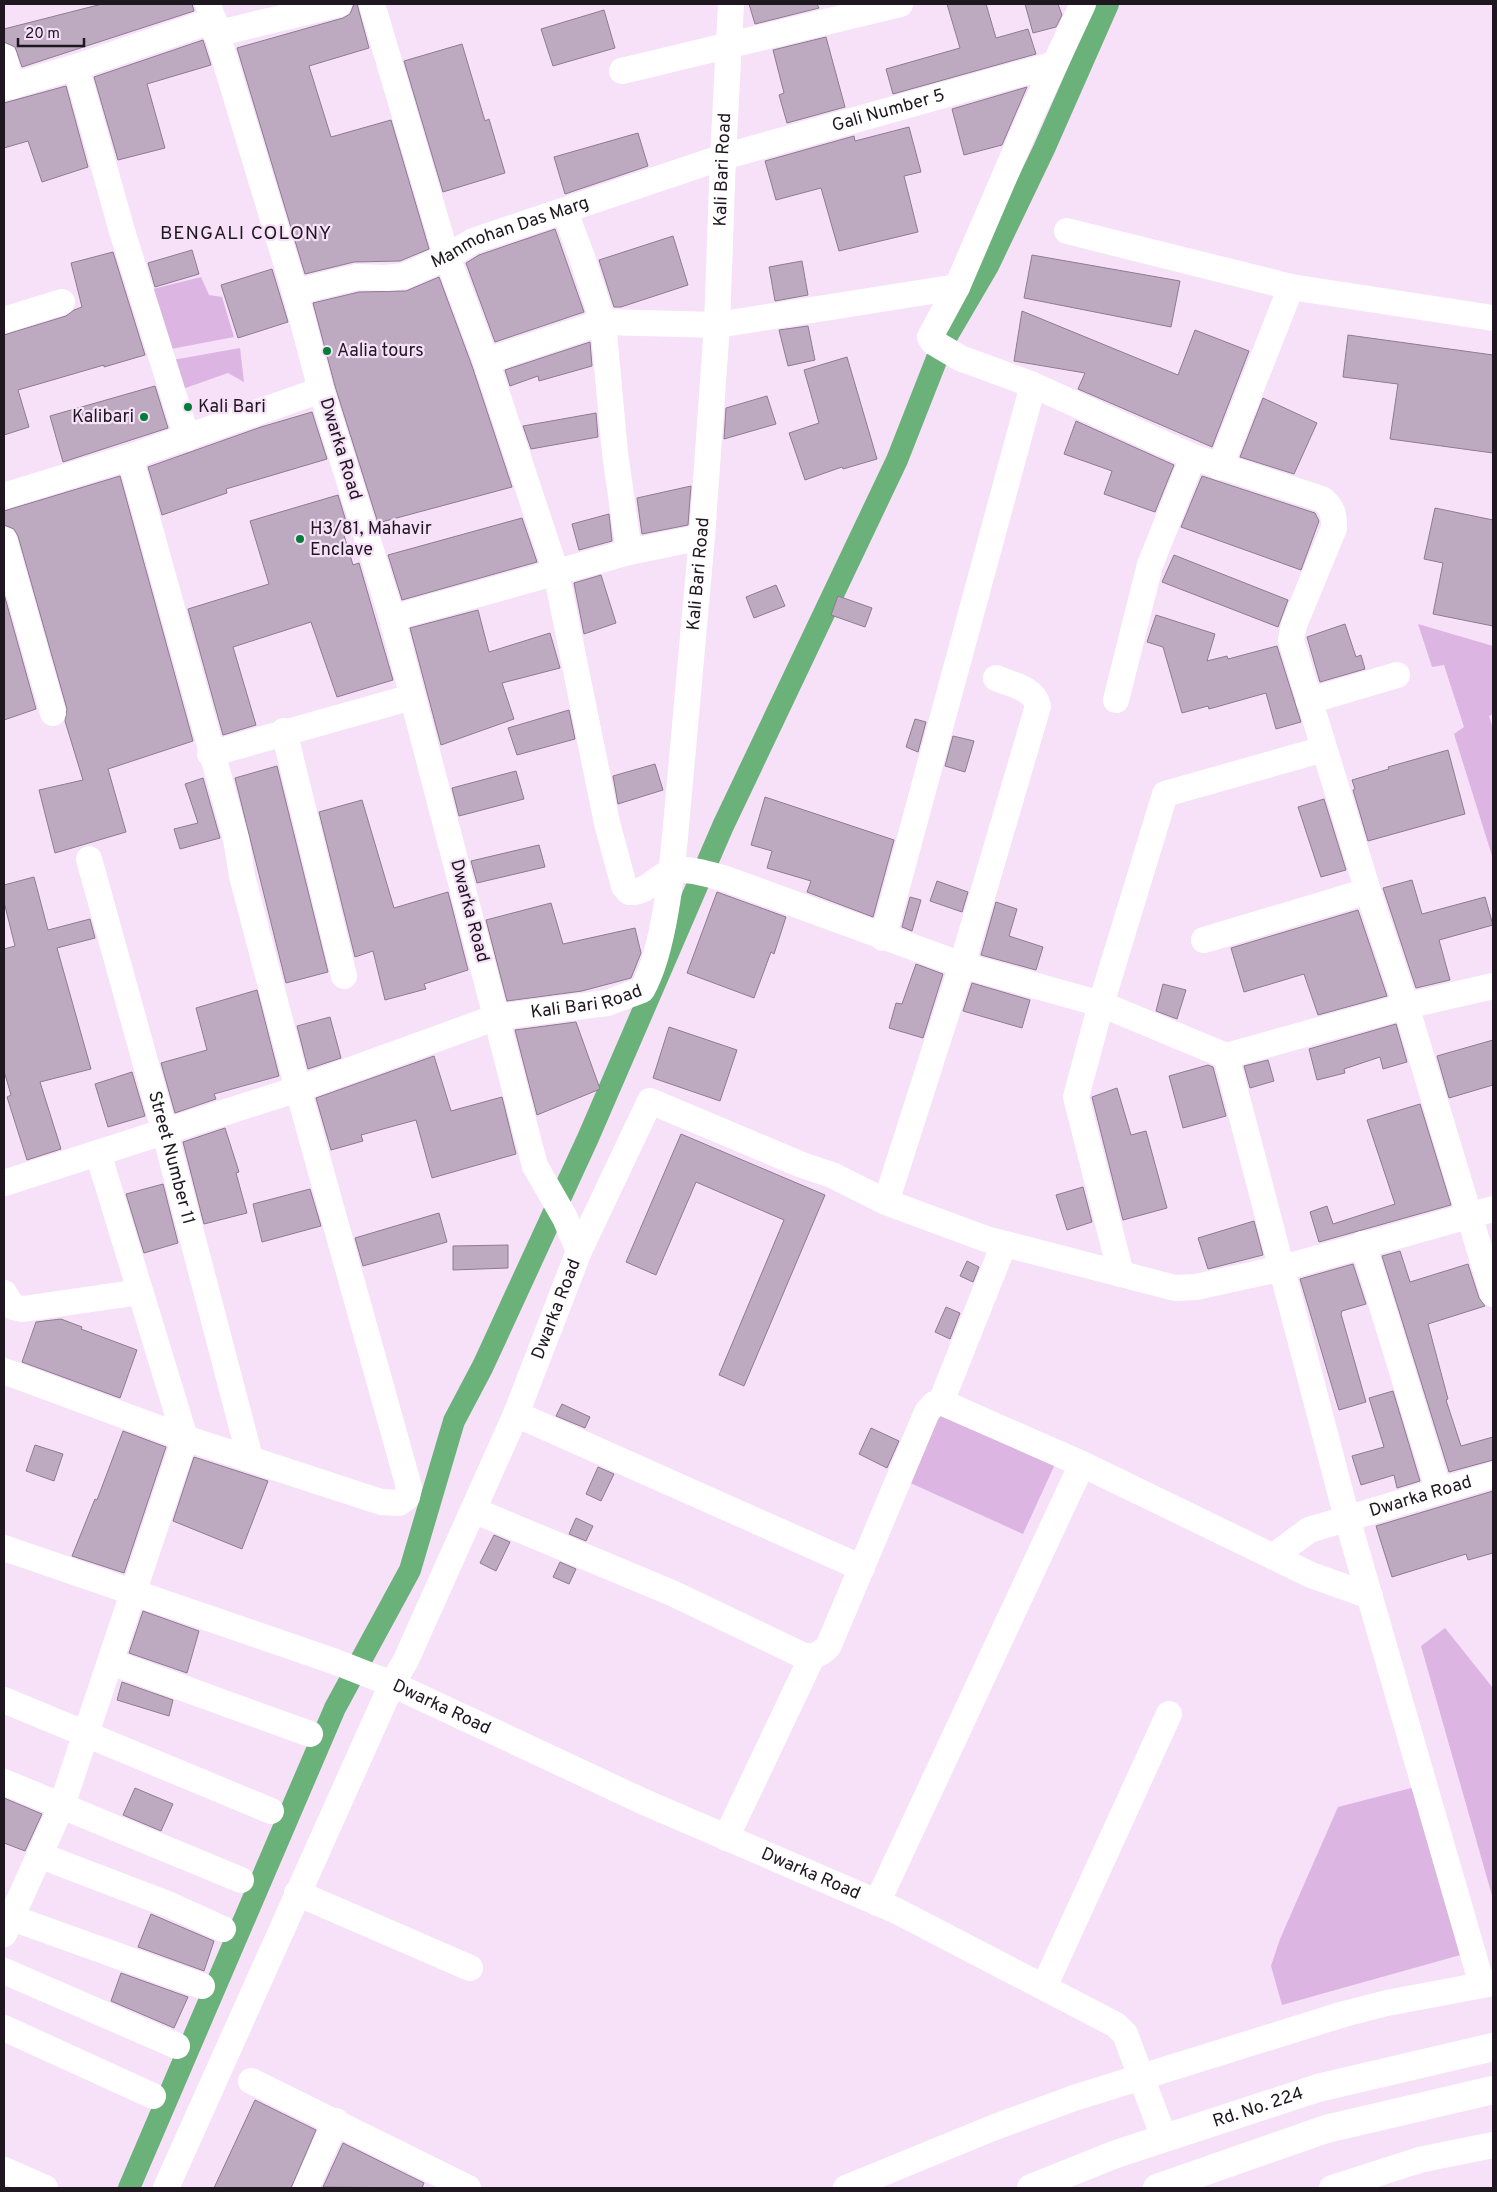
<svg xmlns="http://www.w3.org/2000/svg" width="1497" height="2192" viewBox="0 0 1497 2192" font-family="Overpass,sans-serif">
	<rect width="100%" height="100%" fill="#f6e1f9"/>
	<path fill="#dcb5e2" d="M 201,277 L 209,295 L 222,297 L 234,337 L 171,349 L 149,290 Z
		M 240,348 L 244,382 L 228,373 L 177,391 L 167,361 Z
		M 1418,624 L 1493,646 L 1493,714 L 1489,716 L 1493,729 L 1493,859 L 1454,734 L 1464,727 L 1444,665 L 1432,667 Z
		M 937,1410 L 1057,1460 L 1023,1534 L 906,1481 Z
		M 1445,1628 L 1493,1688 L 1493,1899 L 1421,1646 Z
		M 1419,1786 L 1464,1954 L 1282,2005 L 1271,1966 L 1280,1939 L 1338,1807 Z"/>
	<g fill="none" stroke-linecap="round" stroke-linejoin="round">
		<path stroke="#6bb17a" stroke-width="22" d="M 129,2188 L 335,1708 L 410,1570 L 454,1421 L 483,1366 L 588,1138 L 723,826 L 897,460 L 943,343 L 988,266 L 1044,149 L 1108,4"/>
	</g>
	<path fill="#bdaac0" stroke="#8e7b91" d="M 102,4 L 192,4 L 194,11 L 22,67 L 15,47 L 4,42 L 4,29 Z
		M 354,4 L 357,4 L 369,48 L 309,66 L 331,137 L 391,120 L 429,249 L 400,261 L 354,262 L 305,274 L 237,48 L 343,18 L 350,14 Z
		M 749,4 L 817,4 L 819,8 L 755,24 Z
		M 947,4 L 986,4 L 996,38 L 1028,29 L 1036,54 L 893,94 L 886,69 L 960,48 Z
		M 1025,4 L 1058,4 L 1062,15 L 1056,27 L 1033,33 Z
		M 604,10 L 615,48 L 553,66 L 541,29 Z
		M 826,37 L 845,107 L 787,123 L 779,95 L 784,93 L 773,50 Z
		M 203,40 L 211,65 L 147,84 L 165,148 L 118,160 L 94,77 Z
		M 462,44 L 485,121 L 489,119 L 505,173 L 443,192 L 404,61 Z
		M 66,86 L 88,167 L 42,182 L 28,141 L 4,148 L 4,103 Z
		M 1027,87 L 1002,145 L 964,155 L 952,109 Z
		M 909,127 L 921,172 L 904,176 L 918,232 L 839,251 L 821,188 L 776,200 L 765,161 L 854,136 L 855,141 Z
		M 638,133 L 648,166 L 565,194 L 554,157 Z
		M 555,229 L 584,312 L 495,342 L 466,263 L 479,255 Z
		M 673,236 L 688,285 L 621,307 L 614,307 L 599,260 Z
		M 192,250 L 199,274 L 155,287 L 148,263 Z
		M 113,252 L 145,355 L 104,367 L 104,365 L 18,390 L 29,427 L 4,435 L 4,335 L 66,316 L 74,310 L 82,307 L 71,263 Z
		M 1032,255 L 1180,281 L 1171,327 L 1024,298 Z
		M 802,261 L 808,295 L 775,301 L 769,267 Z
		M 272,269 L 288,322 L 238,338 L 221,285 Z
		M 439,277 L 472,366 L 512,487 L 378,523 L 335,386 L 313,303 L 359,292 L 406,291 Z
		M 1022,311 L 1178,375 L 1195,330 L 1249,351 L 1212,447 L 1078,389 L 1085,373 L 1014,361 Z
		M 808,326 L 815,360 L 788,366 L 779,330 Z
		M 1348,335 L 1493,355 L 1493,453 L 1390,439 L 1398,384 L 1343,377 Z
		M 590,342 L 592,366 L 539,381 L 538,376 L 510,386 L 505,370 Z
		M 847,357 L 877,459 L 843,469 L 842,467 L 805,480 L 789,433 L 819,423 L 804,370 Z
		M 155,386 L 168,428 L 63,462 L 50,416 Z
		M 767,396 L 776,424 L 724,439 L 726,408 Z
		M 1263,398 L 1317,423 L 1294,474 L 1240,457 Z
		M 312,412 L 327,459 L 226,489 L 227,493 L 162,515 L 148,467 L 261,427 Z
		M 596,413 L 598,437 L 531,449 L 523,426 Z
		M 1076,421 L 1174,465 L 1155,512 L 1104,494 L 1112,471 L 1064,454 Z
		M 120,476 L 193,741 L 108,769 L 126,832 L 55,853 L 39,790 L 83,780 L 65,721 L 67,709 L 18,536 L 14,529 L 4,525 L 4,511 Z
		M 1202,476 L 1315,513 L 1319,521 L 1301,570 L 1181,527 Z
		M 691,486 L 688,525 L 642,534 L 637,498 Z
		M 338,495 L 349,531 L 343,532 L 353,565 L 359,563 L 393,680 L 337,697 L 311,622 L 233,647 L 256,725 L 223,735 L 188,609 L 269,584 L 250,521 Z
		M 1435,508 L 1493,520 L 1493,626 L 1433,614 L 1443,563 L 1424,559 Z
		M 609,514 L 612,541 L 579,550 L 572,524 Z
		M 522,518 L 537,562 L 402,600 L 388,555 Z
		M 1174,555 L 1288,600 L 1278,627 L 1162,582 Z
		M 601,575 L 616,623 L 584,634 L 574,583 Z
		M 776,585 L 785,606 L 754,618 L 746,597 Z
		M 4,594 L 36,709 L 4,720 Z
		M 838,596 L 872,608 L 865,627 L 831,615 Z
		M 478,610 L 489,652 L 550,633 L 560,668 L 502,683 L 514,719 L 441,745 L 410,628 Z
		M 1156,615 L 1215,634 L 1207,661 L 1227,656 L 1228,659 L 1277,646 L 1301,722 L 1276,729 L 1266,693 L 1209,709 L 1208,706 L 1182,713 L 1163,647 L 1147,642 Z
		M 1345,624 L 1356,657 L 1361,655 L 1365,669 L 1320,682 L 1307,637 Z
		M 569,710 L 575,739 L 517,755 L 508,728 Z
		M 915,719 L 926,722 L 918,752 L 906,747 Z
		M 953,736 L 974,741 L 965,772 L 945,766 Z
		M 1448,750 L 1465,814 L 1368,841 L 1353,790 L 1355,789 L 1352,780 L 1389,769 L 1388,767 Z
		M 655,764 L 663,790 L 618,804 L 613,776 Z
		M 277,766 L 328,972 L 286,983 L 235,778 Z
		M 516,771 L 524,799 L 459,816 L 452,788 Z
		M 203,778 L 220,838 L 180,849 L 174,829 L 198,823 L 185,784 Z
		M 765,797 L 894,840 L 873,917 L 807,892 L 811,881 L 767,868 L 772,851 L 751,845 Z
		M 1324,799 L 1346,870 L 1321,877 L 1298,807 Z
		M 362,800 L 394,908 L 448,892 L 468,970 L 424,984 L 426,989 L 385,1000 L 373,951 L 355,957 L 319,812 Z
		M 539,845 L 545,867 L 477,883 L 471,861 Z
		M 34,877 L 48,930 L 90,919 L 95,938 L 57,948 L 91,1069 L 40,1082 L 61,1149 L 27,1160 L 7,1097 L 11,1095 L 4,1071 L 4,949 L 15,946 L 4,902 L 4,885 Z
		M 1412,880 L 1422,914 L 1485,897 L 1493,925 L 1439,940 L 1450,980 L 1416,988 L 1383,888 Z
		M 937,881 L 968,892 L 962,912 L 930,901 Z
		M 717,892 L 786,917 L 774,954 L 771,952 L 754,998 L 687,973 Z
		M 910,897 L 921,900 L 912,931 L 902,927 Z
		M 996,902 L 1017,909 L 1009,936 L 1043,947 L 1036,970 L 981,955 Z
		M 551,903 L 563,944 L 635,928 L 641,953 L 631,978 L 582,991 L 507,1001 L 486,920 Z
		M 1358,910 L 1387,996 L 1318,1015 L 1304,974 L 1244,992 L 1231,948 Z
		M 916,964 L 943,974 L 923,1038 L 889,1028 L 896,1003 L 902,1004 Z
		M 972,983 L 1030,1000 L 1022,1028 L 963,1011 Z
		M 1163,984 L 1186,990 L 1177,1019 L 1156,1011 Z
		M 257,990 L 279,1076 L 214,1094 L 216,1099 L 175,1113 L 161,1063 L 207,1050 L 196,1008 Z
		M 330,1017 L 341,1058 L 308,1069 L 297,1026 Z
		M 576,1022 L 600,1089 L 537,1115 L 515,1030 Z
		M 1396,1024 L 1407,1062 L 1383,1069 L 1380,1057 L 1344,1069 L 1345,1073 L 1317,1080 L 1309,1049 Z
		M 669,1027 L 737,1050 L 720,1101 L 653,1078 Z
		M 1493,1040 L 1493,1085 L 1449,1098 L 1437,1056 Z
		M 434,1056 L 451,1111 L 502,1097 L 516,1154 L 432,1178 L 416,1120 L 361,1135 L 363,1141 L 331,1150 L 316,1098 Z
		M 1268,1060 L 1274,1081 L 1250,1088 L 1244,1066 Z
		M 1208,1065 L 1213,1067 L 1226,1116 L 1183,1128 L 1169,1076 Z
		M 132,1072 L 145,1116 L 108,1127 L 95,1084 Z
		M 1117,1088 L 1131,1135 L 1146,1131 L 1167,1208 L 1123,1220 L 1092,1097 Z
		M 1420,1104 L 1451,1205 L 1319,1242 L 1310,1212 L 1327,1206 L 1333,1224 L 1395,1204 L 1367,1120 Z
		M 225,1128 L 239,1172 L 236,1173 L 247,1213 L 204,1224 L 183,1142 Z
		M 681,1134 L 825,1195 L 744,1386 L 719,1375 L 784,1220 L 696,1182 L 656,1275 L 626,1262 Z
		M 163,1184 L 178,1243 L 144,1253 L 126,1194 Z
		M 1083,1187 L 1092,1222 L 1067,1230 L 1056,1195 Z
		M 310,1189 L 321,1226 L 262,1242 L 253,1204 Z
		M 439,1213 L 447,1242 L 363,1266 L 355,1238 Z
		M 1254,1221 L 1263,1255 L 1208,1269 L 1198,1238 Z
		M 508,1245 L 508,1268 L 453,1270 L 453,1246 Z
		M 1400,1251 L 1410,1282 L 1468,1264 L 1479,1298 L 1485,1306 L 1428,1324 L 1448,1399 L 1446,1400 L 1461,1446 L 1493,1437 L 1493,1460 L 1449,1472 L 1382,1256 Z
		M 967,1261 L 979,1267 L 973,1282 L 960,1276 Z
		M 1353,1264 L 1366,1304 L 1342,1311 L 1341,1314 L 1366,1402 L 1339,1410 L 1300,1279 Z
		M 946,1307 L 960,1313 L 950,1339 L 935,1332 Z
		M 61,1319 L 82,1327 L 81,1329 L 137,1350 L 120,1398 L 22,1362 L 36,1322 Z
		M 1393,1391 L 1420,1481 L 1397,1488 L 1394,1475 L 1361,1485 L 1352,1456 L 1384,1447 L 1369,1398 Z
		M 562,1404 L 590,1417 L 585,1428 L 556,1416 Z
		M 871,1428 L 899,1441 L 887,1468 L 859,1454 Z
		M 123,1431 L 166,1447 L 124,1573 L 72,1556 L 95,1499 L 97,1500 Z
		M 35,1445 L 63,1454 L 54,1481 L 26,1471 Z
		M 194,1457 L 268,1481 L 242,1549 L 173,1521 Z
		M 598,1467 L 614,1474 L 601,1501 L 586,1494 Z
		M 1493,1491 L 1493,1553 L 1468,1560 L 1466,1554 L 1392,1577 L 1376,1526 Z
		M 576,1518 L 593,1526 L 586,1541 L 569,1534 Z
		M 494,1535 L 510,1542 L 496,1571 L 480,1563 Z
		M 560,1562 L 576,1569 L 569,1584 L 553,1577 Z
		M 143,1611 L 199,1631 L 187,1673 L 129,1653 Z
		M 122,1682 L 173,1700 L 169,1716 L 117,1700 Z
		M 135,1788 L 173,1804 L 161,1831 L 123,1815 Z
		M 4,1798 L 42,1814 L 25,1851 L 4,1843 Z
		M 151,1914 L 214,1941 L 204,1971 L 138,1947 Z
		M 121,1973 L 188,1997 L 174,2028 L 111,2001 Z
		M 255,2100 L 316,2130 L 291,2188 L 214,2188 Z
		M 343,2143 L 424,2183 L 422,2188 L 323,2187 Z"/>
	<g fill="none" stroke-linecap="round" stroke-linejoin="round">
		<g stroke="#fff" stroke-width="26">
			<path d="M 372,4 L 445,251 L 486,361 L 556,572 L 607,823 L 624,886 L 629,892 C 647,893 655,878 671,872 C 684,866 712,875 726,879 L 962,965 L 1101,1004 L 1226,1056"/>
			<path d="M 1083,4 L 1031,115 L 957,287 L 930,337 L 933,342 L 960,358 L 1033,385 L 1193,457 L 1322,499 C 1333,508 1334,514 1334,528 L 1294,625 L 1291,640 L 1368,891 L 1406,1006 L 1226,1056 L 1347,1518 L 1482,1985"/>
			<path d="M 216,34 L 339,4"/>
			<path d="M 4,57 L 12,86"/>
			<path d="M 76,67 L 122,231 L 187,438"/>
			<path d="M 622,71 L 900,4"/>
			<path d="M 4,88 L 76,67 L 214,20"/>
			<path d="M 565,212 L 582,257 L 603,322 L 615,453 L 629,552"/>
			<path d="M 1067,231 L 1291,287 L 1493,318"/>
			<path id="s1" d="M 295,292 L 357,277 L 386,278 L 404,276 L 447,257 L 473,241 L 723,157 L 1055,64"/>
			<path d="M 4,320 L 62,302"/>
			<path d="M 486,361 L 603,322 L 717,325 L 957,287"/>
			<path d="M 1220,467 L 1291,287"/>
			<path d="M 4,496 L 130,457 L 321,390"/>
			<path d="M 4,540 L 53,713"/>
			<path d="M 392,618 L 629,552 L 702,537"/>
			<path d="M 1116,700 L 1150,565 L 1193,457"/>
			<path d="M 1309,701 L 1397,675"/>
			<path d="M 284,731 L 344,976"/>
			<path d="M 210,754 L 412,697"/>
			<path id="s2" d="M 89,859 L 165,1133 L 250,1458"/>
			<path d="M 883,938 L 1033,385"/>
			<path d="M 1204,940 L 1368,891"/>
			<path d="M 1493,986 L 1406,1006 L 1493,1294"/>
			<path id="s3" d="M 4,1183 L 298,1089 L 497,1017 L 607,1003 L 642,990 C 664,952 672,871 676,826 L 702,537 L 717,325 L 723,157 L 731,4"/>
			<path d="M 886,1202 L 962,965 L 1038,706 C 1034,688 1012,685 996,678"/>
			<path d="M 1363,1244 L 1439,1491"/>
			<path d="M 579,1251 L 650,1101 L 802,1165 L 832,1175 L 886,1202 L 986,1239 L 1175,1288 L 1196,1287 L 1283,1268 L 1493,1209"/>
			<path d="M 1121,1274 L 1076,1097 L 1101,1004 L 1165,794 L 1324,749"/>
			<path d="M 4,1293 L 13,1307 L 23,1309 L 140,1292"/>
			<path d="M 4,1371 L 185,1438 L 98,1153"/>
			<path d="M 941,1402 L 1004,1244"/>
			<path d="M 516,1414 L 862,1568"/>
			<path d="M 473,1510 L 672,1593 L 804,1656 C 815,1657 822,1654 829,1645 L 927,1412 L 934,1404 L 941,1402 L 1082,1464 L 1311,1575 L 1370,1596"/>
			<path id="s4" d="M 4,1548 L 336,1662 L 392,1684 L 642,1801 L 897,1911 L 1116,2025 L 1125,2034 L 1164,2138"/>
			<path id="s5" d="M 1274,1556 L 1309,1530 L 1493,1475"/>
			<path d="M 111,1662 L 310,1734"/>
			<path d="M 4,1700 L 271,1811"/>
			<path d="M 4,1782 L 241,1880"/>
			<path d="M 726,1838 L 812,1657"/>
			<path d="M 39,1855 L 170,1905 L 223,1929"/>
			<path d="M 297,1893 L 470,1968"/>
			<path d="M 877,1903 L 1082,1464"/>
			<path d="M 4,1915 L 202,1986"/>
			<path d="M 4,1934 L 62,1805 L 185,1438 L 381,1502 L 399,1503 L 407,1497 L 409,1487 L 298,1089 L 242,876 L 236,839 L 130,457"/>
			<path d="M 4,1971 L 177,2046"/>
			<path d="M 1044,1987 L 1169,1714"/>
			<path d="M 4,2028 L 153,2096"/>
			<path d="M 251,2081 L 468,2188"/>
			<path d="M 4,2170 L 45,2188"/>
			<path id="s6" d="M 166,2188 L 392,1684 L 406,1660 L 516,1414 L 579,1251 L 565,1218 L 535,1166 L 392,618 L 321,390 L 295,292 L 208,4"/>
			<path d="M 306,2188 L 336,2121"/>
			<path d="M 846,2188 L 995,2127 L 1074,2098 L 1344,2014 L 1387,2003 L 1493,1983"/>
			<path d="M 1332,2188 L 1419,2160 L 1493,2145"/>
		</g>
		<g stroke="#fff" stroke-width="28">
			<path id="s7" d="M 1031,2188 L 1116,2154 L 1318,2088 L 1493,2047"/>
			<path d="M 1157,2188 L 1326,2129 L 1493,2090"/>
		</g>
	</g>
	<g fill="#007e37" stroke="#f6e1f9" stroke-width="2">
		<circle cx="327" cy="351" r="5"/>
		<circle cx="188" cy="407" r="5"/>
		<circle cx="144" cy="417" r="5"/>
		<circle cx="300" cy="539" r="5"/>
	</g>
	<g text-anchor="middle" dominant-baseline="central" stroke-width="4.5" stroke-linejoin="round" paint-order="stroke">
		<g font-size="18" fill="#1e171f" stroke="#f6e1f9">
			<text stroke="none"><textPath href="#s1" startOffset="624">Gali Number 5</textPath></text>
			<text stroke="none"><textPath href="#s3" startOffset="1495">Kali Bari Road</textPath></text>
			<text stroke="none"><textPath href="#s1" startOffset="226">Manmohan Das Marg</textPath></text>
			<text transform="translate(340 449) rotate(73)">Dwarka Road</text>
			<text stroke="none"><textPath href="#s3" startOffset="1090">Kali Bari Road</textPath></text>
			<text transform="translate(469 911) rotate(75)">Dwarka Road</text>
			<text stroke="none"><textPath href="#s3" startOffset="611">Kali Bari Road</textPath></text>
			<text stroke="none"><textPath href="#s2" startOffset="310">Street Number 11</textPath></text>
			<text stroke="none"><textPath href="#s6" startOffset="962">Dwarka Road</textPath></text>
			<text stroke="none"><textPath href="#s5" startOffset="160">Dwarka Road</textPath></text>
			<text stroke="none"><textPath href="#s4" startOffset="466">Dwarka Road</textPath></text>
			<text stroke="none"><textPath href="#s4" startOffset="871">Dwarka Road</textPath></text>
			<text stroke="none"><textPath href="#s7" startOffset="241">Rd. No. 224</textPath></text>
		</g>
		<g font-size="18" fill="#1e171f" stroke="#f6e1f9" text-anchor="start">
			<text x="337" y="351">Aalia tours</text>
			<text x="198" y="407">Kali Bari</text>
			<text x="134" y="417" text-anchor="end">Kalibari</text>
			<text x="310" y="529">H3/81, Mahavir<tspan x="310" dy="21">Enclave</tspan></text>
		</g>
		<g font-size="19" letter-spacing="1" fill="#1e171f" stroke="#f6e1f9">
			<text x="246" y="234">BENGALI COLONY</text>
		</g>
	</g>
	<rect width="1497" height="2192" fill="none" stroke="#1e171f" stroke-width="10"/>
	<path d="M18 38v8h66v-8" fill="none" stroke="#1e171f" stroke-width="2.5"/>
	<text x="25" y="38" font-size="15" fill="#1e171f" stroke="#f6e1f9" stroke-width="4" paint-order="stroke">20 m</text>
</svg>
